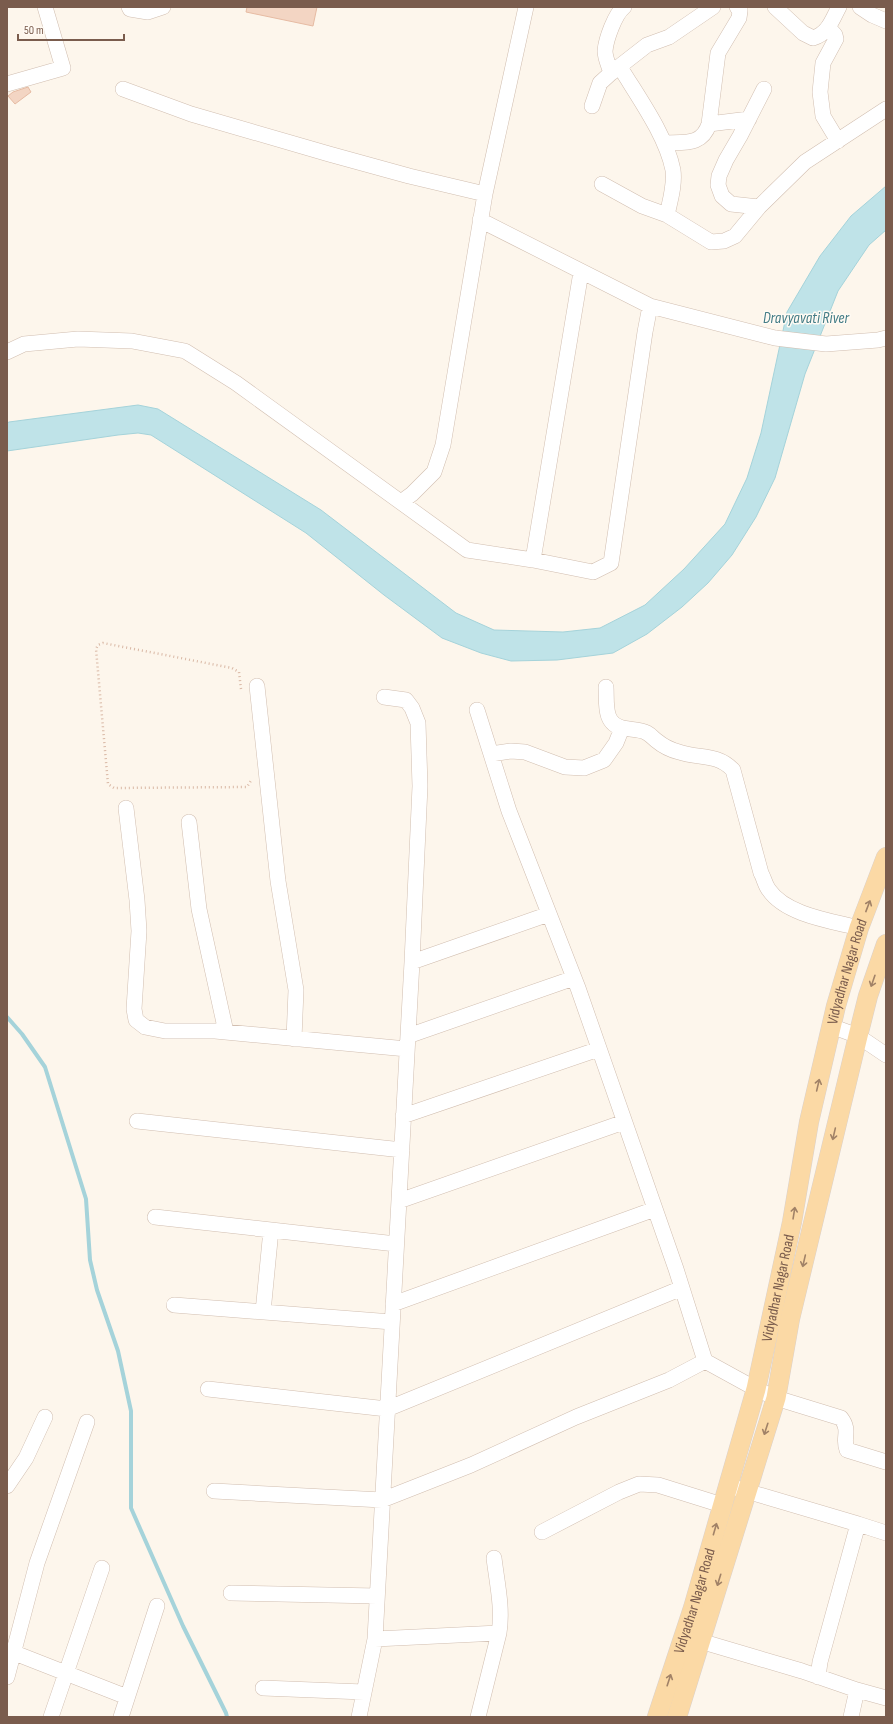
<svg xmlns="http://www.w3.org/2000/svg" width="893" height="1724" viewBox="0 0 893 1724" font-family="'Sofia Sans Condensed',sans-serif">
	<rect width="100%" height="100%" fill="#fdf6ec"/>
	<path fill="#bfe3e8" stroke="#a5d3da" d="M 886,186 L 886,230 L 869,245 L 838,291 L 805,374 L 775,478 L 756,517 L 732,555 L 708,583 L 682,607 L 647,634 L 613,653 L 557,660 L 511,661 L 481,653 L 442,638 L 384,595 L 306,533 L 151,435 L 138,433 L 118,435 L 7,451 L 7,423 L 9,422 L 138,405 L 158,409 L 321,510 L 456,613 L 494,630 L 563,632 L 600,628 L 645,605 L 684,569 L 725,524 L 747,478 L 761,433 L 787,312 L 820,256 L 851,216 Z"/>
	<g fill="none" stroke-linecap="round" stroke-linejoin="round">
		<path stroke="#a5d3da" stroke-width="4" d="M 7,1017 L 22,1034 L 45,1067 L 86,1199 L 90,1260 L 97,1290 L 118,1351 L 131,1411 L 131,1508 L 183,1626 L 226,1713 L 227,1717"/>
	</g>
	<path fill="#f3d5c3" stroke="#e6bba3" d="M 247,7 L 317,7 L 313,26 L 246,12 Z
		M 28,87 L 31,92 L 15,104 L 8,96 L 13,92 Z"/>
	<g fill="none" stroke-linecap="round" stroke-linejoin="round">
		<defs>
			<path id="minor" d="M 129,7 L 130,9 L 148,12 L 163,7
				M 775,7 L 803,33 L 813,38 C 828,34 832,20 839,7
				M 860,7 L 872,15 L 886,21
				M 828,27 L 835,35 L 836,39 L 823,63 L 820,92 L 823,116 L 838,141
				M 620,67 C 638,97 666,135 673,170 C 675,185 670,201 667,215
				M 611,73 C 609,66 605,58 605,51 C 606,39 615,14 624,7
				M 7,84 L 63,68 L 45,7
				M 123,89 L 191,114 L 329,154 L 409,176 L 485,194
				M 592,106 L 600,83 L 611,73 L 647,45 L 669,37 L 713,7
				M 709,124 L 749,119
				M 665,143 C 684,142 702,146 709,124 L 718,53 L 739,18 L 740,11 L 737,7
				M 602,184 L 642,206 L 667,215 L 711,242 L 724,241 L 735,236 L 759,207 L 805,162 L 886,109
				M 759,207 L 731,204 L 722,196 L 718,185 L 719,176 L 726,160 L 740,136 L 764,89
				M 480,220 L 650,306 L 775,338 L 826,344 L 878,340 L 886,338
				M 7,352 L 24,344 L 78,339 L 132,341 L 185,351 L 236,383 L 467,550 L 533,560 L 593,572 L 611,563 L 645,332 L 650,306
				M 401,502 L 412,494 L 434,472 L 443,445 L 485,194 L 526,7
				M 533,560 L 581,272
				M 257,686 L 278,881 L 296,990 L 294,1039
				M 606,687 C 607,703 603,724 623,728 C 631,730 640,729 647,733 C 651,735 654,739 657,741 C 663,746 671,750 679,752 C 699,759 717,753 733,770 L 761,873 C 764,878 765,885 769,890 C 786,915 832,921 859,928
				M 384,697 L 406,700 L 412,708 L 418,723 L 420,786 L 412,962 L 375,1639 L 499,1633 L 478,1717
				M 491,754 L 511,751 L 525,752 L 565,767 L 584,768 L 604,760 L 616,743 L 622,728
				M 126,808 L 137,900 L 139,931 L 134,1009 L 136,1020 L 145,1027 L 165,1031 L 215,1031 L 407,1049
				M 189,822 L 199,909 L 226,1032
				M 412,962 L 549,914
				M 831,1026 L 858,1036 L 886,1055
				M 408,1036 L 574,978
				M 403,1116 L 599,1049
				M 137,1121 L 402,1150
				M 399,1201 L 624,1122
				M 155,1217 L 396,1244
				M 393,1304 L 655,1209
				M 174,1305 L 392,1322
				M 263,1312 L 271,1230
				M 705,1361 L 756,1389 L 776,1398 L 841,1418 C 851,1431 842,1438 847,1450 L 886,1462
				M 208,1389 L 387,1409 L 682,1288
				M 7,1486 L 26,1458 L 45,1417
				M 736,1488 L 858,1524 L 820,1662 L 818,1677
				M 214,1491 L 382,1500 L 471,1465 L 576,1417 L 669,1380 L 705,1361 L 676,1269 L 578,988 L 509,811 L 477,710
				M 858,1524 L 886,1533
				M 542,1532 L 619,1492 L 639,1484 L 658,1485 L 722,1505
				M 494,1558 C 497,1583 503,1608 499,1633
				M 231,1593 L 377,1596
				M 700,1641 L 802,1671 L 857,1690 L 851,1717
				M 7,1650 L 127,1697
				M 7,1677 L 37,1563 L 87,1422
				M 263,1688 L 364,1692
				M 857,1690 L 886,1698
				M 51,1717 L 102,1568
				M 121,1717 L 157,1606
				M 359,1717 L 375,1639"/>
			<g id="major">
				<path id="s1" d="M 657,1717 L 693,1608 L 756,1389 L 792,1222 L 809,1122 L 836,1006 L 859,928 L 886,857"/>
				<path d="M 677,1717 L 776,1398 L 790,1319 L 858,1036 L 868,996 L 886,944"/>
			</g>
		</defs>
		<use href="#minor" stroke="#d1beb0" stroke-width="16"/>
		<use href="#major" stroke="#dad1cd" stroke-width="20"/>
		<path stroke="#d9b8a5" stroke-width="2.5" stroke-dasharray="1 3" stroke-linecap="butt" d="M 241,689 L 239,672 L 232,668 L 103,643 L 98,645 L 96,649 L 108,784 L 114,788 L 247,787 L 252,779"/>
		<use href="#minor" stroke="#fff" stroke-width="15"/>
		<use href="#major" stroke="#fbd9a5" stroke-width="19"/>
	</g>
	<defs><path id="oneway-shaft" d="M-6 0H5M1.5-3L5.5 0L1.5 3" fill="none" stroke-width="1.6" stroke-linecap="round" stroke-linejoin="round"/></defs>
	<g stroke="#a18267">
		<use href="#oneway-shaft" transform="translate(868 906) rotate(-69)"/>
		<use href="#oneway-shaft" transform="translate(873 981) rotate(109)"/>
		<use href="#oneway-shaft" transform="translate(818 1085) rotate(-77)"/>
		<use href="#oneway-shaft" transform="translate(834 1134) rotate(103)"/>
		<use href="#oneway-shaft" transform="translate(794 1213) rotate(-81)"/>
		<use href="#oneway-shaft" transform="translate(804 1261) rotate(103)"/>
		<use href="#oneway-shaft" transform="translate(766 1429) rotate(108)"/>
		<use href="#oneway-shaft" transform="translate(715 1529) rotate(-74)"/>
		<use href="#oneway-shaft" transform="translate(719 1580) rotate(107)"/>
		<use href="#oneway-shaft" transform="translate(669 1680) rotate(-72)"/>
	</g>
	<g text-anchor="middle" dominant-baseline="central" stroke-width="3" stroke-linejoin="round" paint-order="stroke">
		<g font-size="15" fill="#7a5c4d" stroke="#fffaf3">
			<text stroke="none"><textPath href="#s1" startOffset="770">Vidyadhar Nagar Road</textPath></text>
			<text stroke="none"><textPath href="#s1" startOffset="446">Vidyadhar Nagar Road</textPath></text>
			<text stroke="none"><textPath href="#s1" startOffset="122">Vidyadhar Nagar Road</textPath></text>
		</g>
		<g font-size="16" font-style="italic" fill="#437c86" stroke="#fffaf3">
			<text x="806" y="318">Dravyavati River</text>
		</g>
	</g>
	<rect width="893" height="1724" fill="none" stroke="#7a5c4d" stroke-width="16"/>
	<path d="M18 34v6h106v-6" fill="none" stroke="#7a5c4d" stroke-width="2"/>
	<text x="24" y="34" font-size="12" fill="#7a5c4d" stroke="#fffaf3" stroke-width="3" paint-order="stroke">50 m</text>
</svg>
